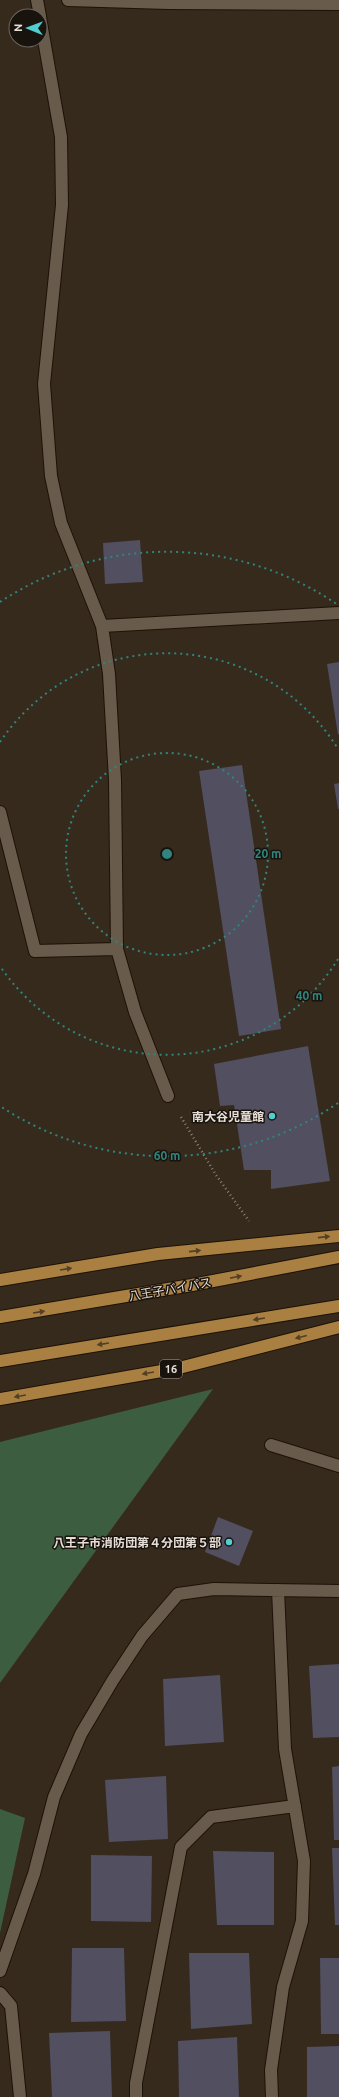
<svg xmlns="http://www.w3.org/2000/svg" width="339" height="2097" viewBox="0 0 339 2097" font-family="Ubuntu,'Noto Sans JP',sans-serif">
	<rect width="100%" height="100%" fill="#362a1d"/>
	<path fill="#3d5d41" d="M 213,1389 L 0,1683 L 0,1442 Z
		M 0,1809 L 25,1818 L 0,1933 Z"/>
	<path fill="#514f60" d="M 140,540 L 143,582 L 105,584 L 103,543 Z
		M 339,662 L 339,734 L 338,735 L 327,664 Z
		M 242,765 L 281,1029 L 239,1036 L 199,771 Z
		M 339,783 L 339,809 L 338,809 L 334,784 Z
		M 308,1046 L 330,1181 L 271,1189 L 271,1170 L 244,1170 L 234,1105 L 220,1106 L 214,1064 Z
		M 218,1517 L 253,1531 L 239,1566 L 205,1552 Z
		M 339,1664 L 339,1737 L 313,1738 L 309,1666 Z
		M 220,1675 L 224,1742 L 165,1746 L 163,1679 Z
		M 339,1766 L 339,1840 L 334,1840 L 332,1767 Z
		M 166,1776 L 168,1839 L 109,1842 L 105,1780 Z
		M 332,1848 L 339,1848 L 339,1925 L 335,1925 Z
		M 213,1851 L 274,1852 L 274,1925 L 217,1925 Z
		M 91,1855 L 152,1856 L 151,1922 L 91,1921 Z
		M 72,1948 L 124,1948 L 126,2021 L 71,2022 Z
		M 189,1953 L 249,1953 L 252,2024 L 191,2029 Z
		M 320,1958 L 339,1958 L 339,2034 L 321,2034 Z
		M 110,2031 L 112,2097 L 52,2097 L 49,2033 Z
		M 237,2037 L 239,2097 L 179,2097 L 178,2041 Z
		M 339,2046 L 339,2097 L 307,2097 L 307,2047 Z"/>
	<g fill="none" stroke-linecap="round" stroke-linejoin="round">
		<defs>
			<path id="minor" d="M 37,0 L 40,16
				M 68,0 L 168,3 L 339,4
				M 40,17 L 61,137 L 62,205 L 44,384 L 51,476 L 61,523 L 102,626 L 109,674 L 115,780 L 117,949 L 135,1012 L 168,1096
				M 102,626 L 339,613
				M 0,812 L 35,951 L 117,949
				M 271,1445 L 339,1466
				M 0,1971 L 34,1874 L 54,1797 L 81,1734 L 113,1680 L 142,1636 L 178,1594 L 214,1589 L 339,1591
				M 0,1993 L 11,2006 L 20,2097
				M 136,2097 L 136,2083 L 181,1847 L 211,1817 L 295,1806
				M 272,2097 L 271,2070 L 283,1987 L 302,1921 L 304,1861 L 285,1749 L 278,1590"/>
			<path id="trunk" d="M 0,1280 L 158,1254 L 339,1236
				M 0,1317 L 192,1285 L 339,1257
				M 0,1361 L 339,1306
				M 0,1399 L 179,1368 L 339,1327"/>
		</defs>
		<use href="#minor" stroke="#1d1206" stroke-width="14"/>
		<use href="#trunk" stroke="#1d1206" stroke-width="14"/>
		<path stroke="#8e8479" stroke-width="2.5" stroke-dasharray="1 3" stroke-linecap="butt" d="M 181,1117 L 216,1175 L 249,1221"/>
		<use href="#minor" stroke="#685b4c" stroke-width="12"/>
		<use href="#trunk" stroke="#a98042" stroke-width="12"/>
	</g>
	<defs><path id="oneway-solid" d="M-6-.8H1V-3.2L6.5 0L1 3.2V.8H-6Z"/></defs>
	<g fill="#533f23">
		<use href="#oneway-solid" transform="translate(324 1237) rotate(-6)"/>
		<use href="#oneway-solid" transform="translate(195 1251) rotate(-6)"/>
		<use href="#oneway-solid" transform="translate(66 1269) rotate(-9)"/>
		<use href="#oneway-solid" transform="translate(236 1277) rotate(-11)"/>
		<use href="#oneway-solid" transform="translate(39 1312) rotate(-9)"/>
		<use href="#oneway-solid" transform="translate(259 1319) rotate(171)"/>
		<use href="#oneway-solid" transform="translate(301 1337) rotate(166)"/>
		<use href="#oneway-solid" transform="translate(103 1344) rotate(171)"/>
		<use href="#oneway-solid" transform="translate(148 1373) rotate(170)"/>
		<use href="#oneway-solid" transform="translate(20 1396) rotate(170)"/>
	</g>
	<g fill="none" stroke="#2f867e" stroke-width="2" stroke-dasharray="2 4">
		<circle cx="167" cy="854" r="101"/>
		<path d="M338 959A201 201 0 0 1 0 966M0 742A201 201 0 0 1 338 749"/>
		<path d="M338 1103A302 302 0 0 1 0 1106M0 602A302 302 0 0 1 338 605"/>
	</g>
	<g fill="#52cdd0" stroke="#19130e" stroke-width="1.5">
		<circle cx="272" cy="1116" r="4"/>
		<circle cx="229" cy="1542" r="4"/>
	</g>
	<g text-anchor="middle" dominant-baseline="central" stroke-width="3" stroke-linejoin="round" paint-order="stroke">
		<rect fill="#19130e" stroke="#a9a29b" stroke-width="1" x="160" y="1360" width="22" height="18" rx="3"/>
		<g font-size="11" font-weight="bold" fill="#e7dfd7">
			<text x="171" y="1369">16</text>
		</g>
		<g font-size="12" font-weight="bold" fill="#e7dfd7" stroke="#19130e" text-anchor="end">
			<text x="264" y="1116">南大谷児童館</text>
			<text x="221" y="1542">八王子市消防団第４分団第５部</text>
		</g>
		<g font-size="12" fill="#e7dfd7" stroke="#19130e">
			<text transform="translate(170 1289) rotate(-10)">八王子バイパス</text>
		</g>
	</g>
	<circle cx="167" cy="854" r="6" fill="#2f867e" stroke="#19130e" stroke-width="2"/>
	<g font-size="12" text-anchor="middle" font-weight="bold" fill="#2f867e" stroke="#19130e" stroke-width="3" stroke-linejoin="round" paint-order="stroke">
		<text x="268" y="858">20 m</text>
		<text x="309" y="1000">40 m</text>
		<text x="167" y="1160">60 m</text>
	</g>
	<g transform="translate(28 28) rotate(271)"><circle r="19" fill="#19130e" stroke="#6b655e"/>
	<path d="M0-3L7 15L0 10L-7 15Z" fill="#52cdd0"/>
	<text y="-6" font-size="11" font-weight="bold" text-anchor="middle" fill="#e7dfd7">N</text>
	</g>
</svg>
